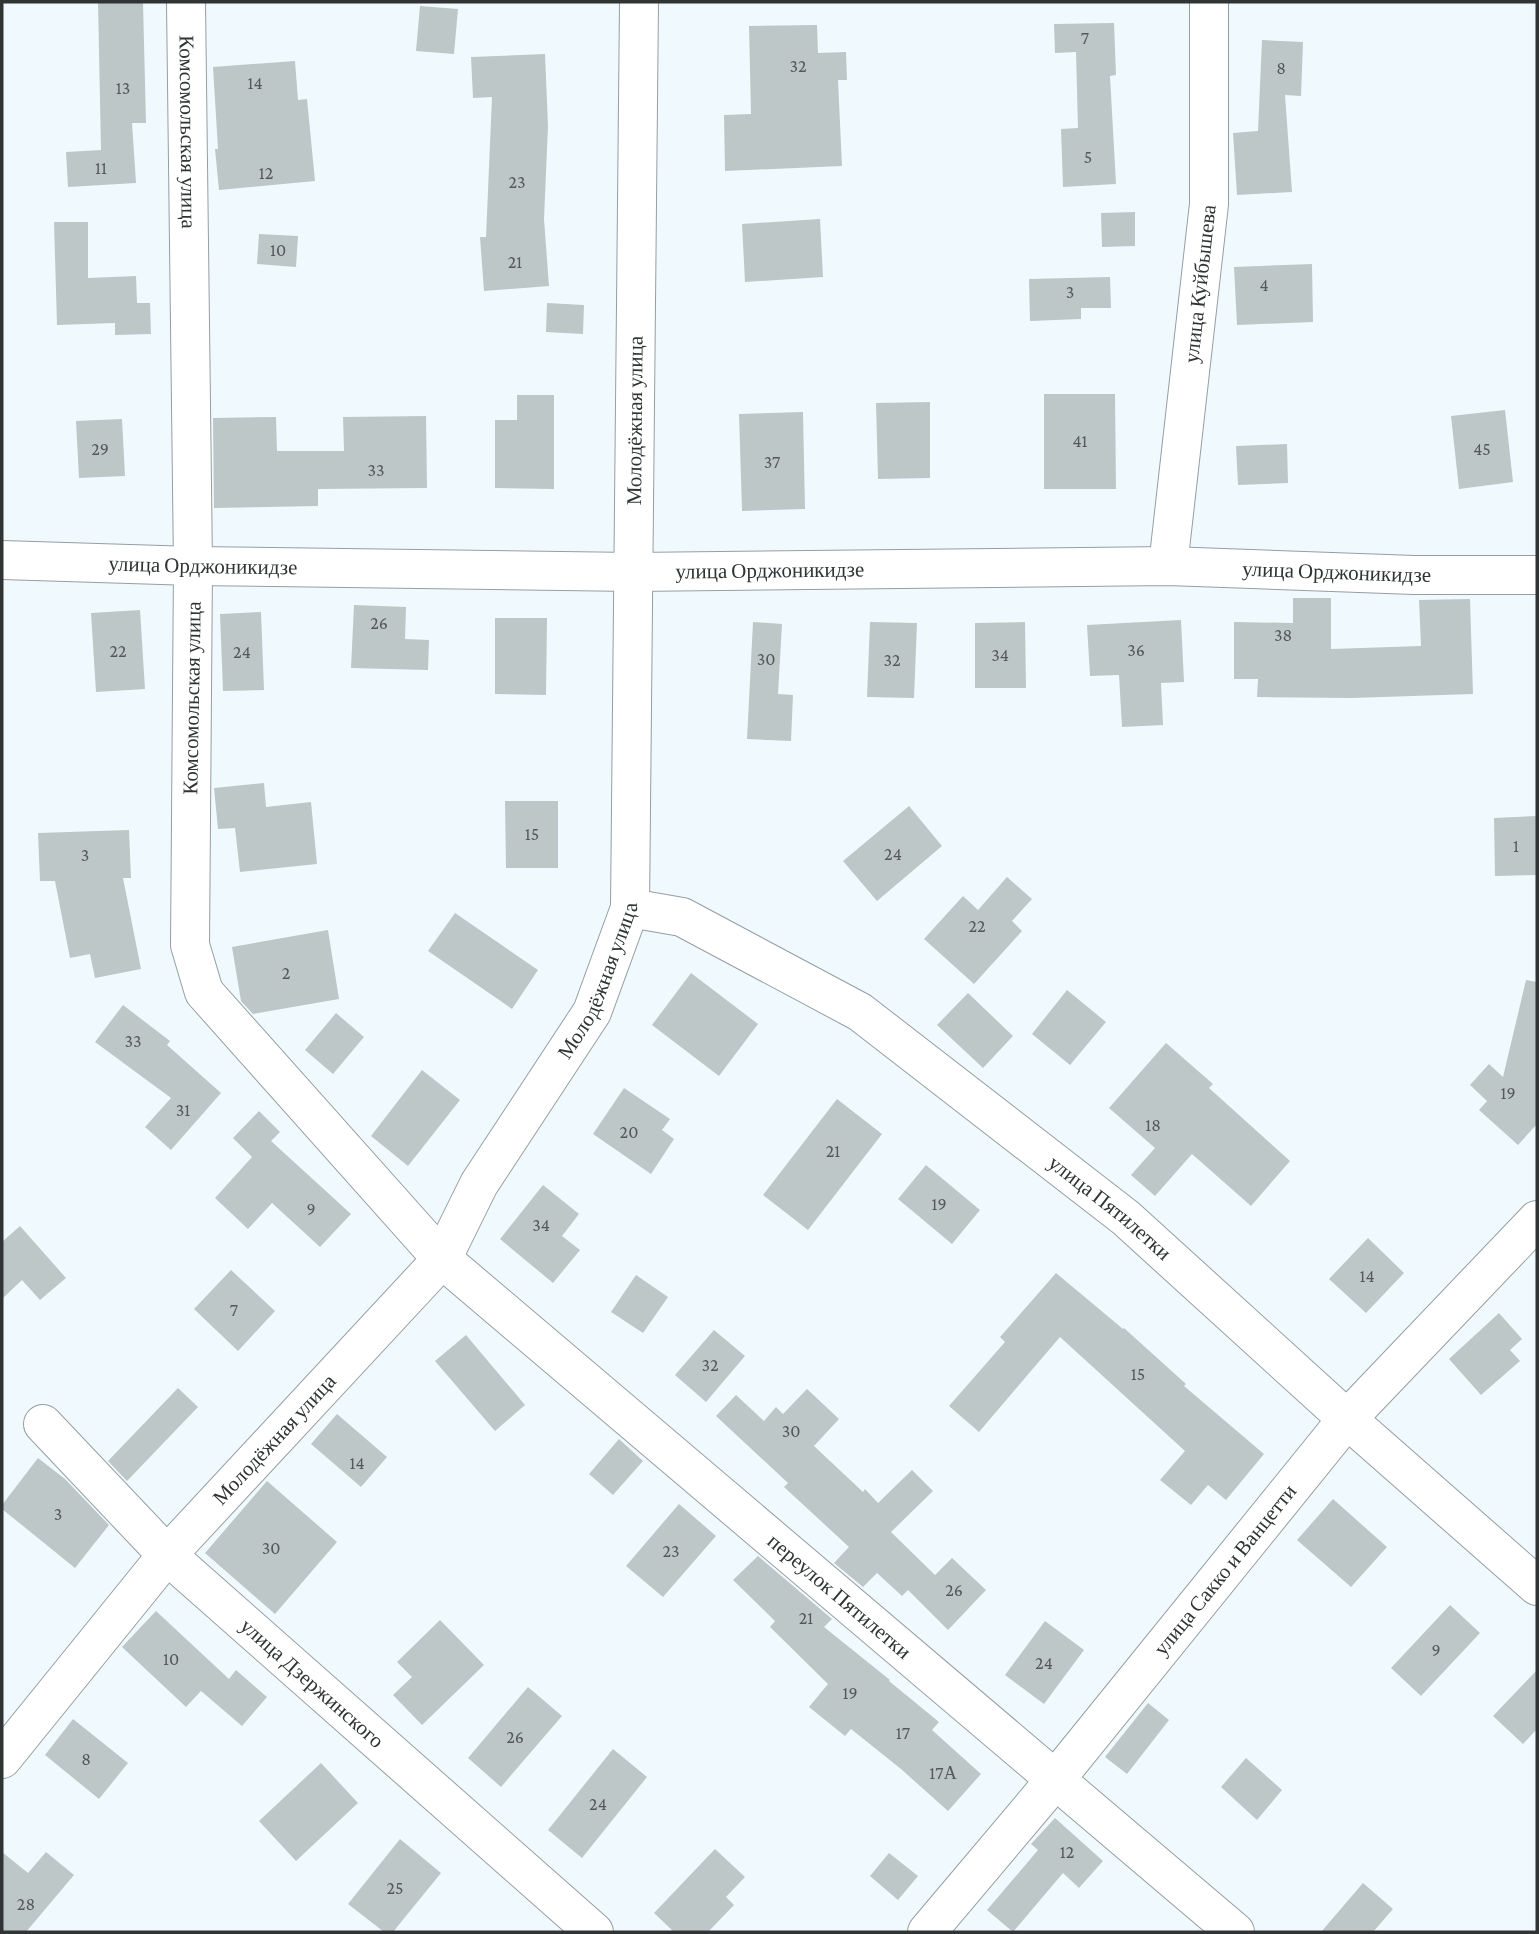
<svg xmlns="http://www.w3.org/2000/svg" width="1539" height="1934" viewBox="0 0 1539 1934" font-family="'Crimson Pro',serif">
	<rect width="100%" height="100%" fill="#f0fafe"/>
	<path fill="#bdc7c7" d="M 98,2 L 143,2 L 146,123 L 132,123 L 136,183 L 68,187 L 66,152 L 101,150 Z
		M 420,6 L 458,9 L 454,54 L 416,51 Z
		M 1114,23 L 1116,75 L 1110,76 L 1116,184 L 1063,187 L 1061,129 L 1078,128 L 1076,52 L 1055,53 L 1054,24 Z
		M 817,25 L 818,53 L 846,52 L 847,80 L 838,80 L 842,166 L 725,171 L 724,115 L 751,114 L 749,26 Z
		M 1262,40 L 1303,42 L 1301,96 L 1285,95 L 1292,192 L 1237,195 L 1233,133 L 1258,131 Z
		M 545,54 L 548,126 L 544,219 L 549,286 L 484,291 L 480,237 L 486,237 L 492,97 L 473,98 L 471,57 Z
		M 295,61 L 298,100 L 307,99 L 315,181 L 219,190 L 215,149 L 218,149 L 213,67 Z
		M 1135,212 L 1135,246 L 1102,247 L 1101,213 Z
		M 820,219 L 823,277 L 745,282 L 742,224 Z
		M 54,222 L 88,222 L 88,278 L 136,276 L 137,303 L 150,303 L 151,334 L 115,335 L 115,323 L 57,325 Z
		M 259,234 L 298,236 L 296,267 L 257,264 Z
		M 1312,264 L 1313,322 L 1237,325 L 1234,267 Z
		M 1110,277 L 1111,308 L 1081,308 L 1081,319 L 1030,321 L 1029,279 Z
		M 547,303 L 584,305 L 583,334 L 546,332 Z
		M 1044,394 L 1115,394 L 1116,489 L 1044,489 Z
		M 517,395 L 554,395 L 554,489 L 495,488 L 495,420 L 517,420 Z
		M 930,402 L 930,478 L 878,479 L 876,403 Z
		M 1505,410 L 1513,482 L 1459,489 L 1451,416 Z
		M 803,412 L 805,509 L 742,511 L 739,414 Z
		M 426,416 L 427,488 L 318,489 L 318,506 L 214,508 L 213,418 L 276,417 L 277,451 L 344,451 L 343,417 Z
		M 122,419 L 125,476 L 79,478 L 76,421 Z
		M 1287,444 L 1288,483 L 1238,485 L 1236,446 Z
		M 1293,598 L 1331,598 L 1331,649 L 1421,646 L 1419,600 L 1470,599 L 1473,694 L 1352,698 L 1257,697 L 1258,679 L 1234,679 L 1234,622 L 1293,623 Z
		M 354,605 L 406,607 L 405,639 L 429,640 L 428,670 L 351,668 Z
		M 140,610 L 145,689 L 96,692 L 91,613 Z
		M 261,612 L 264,690 L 223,691 L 220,614 Z
		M 495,618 L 547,618 L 546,695 L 495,694 Z
		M 1181,620 L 1184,682 L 1161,683 L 1163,725 L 1122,727 L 1119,675 L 1090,676 L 1087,625 Z
		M 753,622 L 782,624 L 778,694 L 793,695 L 791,741 L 747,739 Z
		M 870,622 L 917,623 L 914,698 L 867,697 Z
		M 1025,622 L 1026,688 L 975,688 L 975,623 Z
		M 264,783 L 266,807 L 311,802 L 317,864 L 240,872 L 235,828 L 218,829 L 214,788 Z
		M 505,801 L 558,801 L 558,868 L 506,868 Z
		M 909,806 L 942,846 L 877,901 L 843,861 Z
		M 1537,816 L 1537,875 L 1495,876 L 1494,818 Z
		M 129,830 L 131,878 L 123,878 L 141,969 L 95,978 L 90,954 L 70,958 L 55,881 L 40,881 L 38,833 Z
		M 1007,877 L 1032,899 L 1012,921 L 1022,931 L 974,984 L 924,939 L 963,896 L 978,910 Z
		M 455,913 L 538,970 L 512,1009 L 428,951 Z
		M 328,930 L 339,999 L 253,1014 L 241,1001 L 232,947 Z
		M 691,973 L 758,1024 L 719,1076 L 652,1025 Z
		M 1526,980 L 1537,982 L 1537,1124 L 1518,1145 L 1479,1110 L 1487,1101 L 1470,1085 L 1489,1064 L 1503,1077 Z
		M 1067,990 L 1106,1022 L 1070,1065 L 1032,1034 Z
		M 968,993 L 1013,1036 L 983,1068 L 937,1025 Z
		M 123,1005 L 170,1041 L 167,1045 L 221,1093 L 171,1150 L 145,1127 L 171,1098 L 95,1042 Z
		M 336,1013 L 364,1037 L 333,1074 L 305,1050 Z
		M 1166,1043 L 1213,1084 L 1209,1088 L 1290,1161 L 1251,1206 L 1192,1154 L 1155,1196 L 1131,1175 L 1155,1148 L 1109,1108 Z
		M 422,1070 L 460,1100 L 408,1166 L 371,1136 Z
		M 624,1088 L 670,1119 L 662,1130 L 674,1139 L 651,1174 L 593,1134 Z
		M 837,1099 L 882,1134 L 808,1230 L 763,1195 Z
		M 259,1111 L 280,1132 L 271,1141 L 351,1214 L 320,1247 L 272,1203 L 248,1229 L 215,1198 L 252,1157 L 233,1138 Z
		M 926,1165 L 980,1210 L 952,1244 L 898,1199 Z
		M 543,1185 L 579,1214 L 562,1236 L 580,1250 L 553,1283 L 500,1239 Z
		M 20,1226 L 66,1278 L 40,1300 L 22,1280 L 2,1299 L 2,1242 Z
		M 1368,1238 L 1404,1273 L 1366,1313 L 1329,1279 Z
		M 231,1270 L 275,1311 L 238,1351 L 194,1309 Z
		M 1056,1273 L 1123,1329 L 1124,1328 L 1186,1384 L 1184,1386 L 1264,1454 L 1226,1500 L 1208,1485 L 1191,1505 L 1160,1480 L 1185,1451 L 1060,1337 L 979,1432 L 949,1406 L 1005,1342 L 1000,1337 Z
		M 636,1275 L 668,1297 L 643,1333 L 611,1312 Z
		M 1499,1313 L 1522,1339 L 1510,1350 L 1520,1361 L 1481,1395 L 1449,1359 Z
		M 714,1330 L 745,1356 L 706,1402 L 675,1375 Z
		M 466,1335 L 525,1405 L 495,1431 L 435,1361 Z
		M 178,1388 L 198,1407 L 127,1481 L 108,1461 Z
		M 807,1389 L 839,1419 L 814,1446 L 863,1492 L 865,1489 L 878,1503 L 912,1470 L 933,1491 L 891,1532 L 935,1575 L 952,1558 L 986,1590 L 948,1630 L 908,1590 L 902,1596 L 877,1573 L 863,1587 L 834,1563 L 849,1547 L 784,1487 L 788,1483 L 716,1416 L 736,1395 L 764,1421 L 776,1407 L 783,1414 Z
		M 337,1414 L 387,1457 L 361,1487 L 311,1444 Z
		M 619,1439 L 643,1461 L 613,1495 L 589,1474 Z
		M 38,1458 L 65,1479 L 109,1525 L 75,1568 L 2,1509 L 2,1505 Z
		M 267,1481 L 337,1542 L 275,1614 L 205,1553 Z
		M 1333,1499 L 1387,1547 L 1351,1587 L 1297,1540 Z
		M 679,1504 L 716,1536 L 663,1597 L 626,1566 Z
		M 758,1556 L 832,1619 L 824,1627 L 890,1680 L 889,1681 L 939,1722 L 932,1730 L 981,1774 L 948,1811 L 901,1769 L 851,1729 L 845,1736 L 809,1707 L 828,1684 L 770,1627 L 775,1621 L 733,1580 Z
		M 1450,1605 L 1480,1633 L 1421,1696 L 1391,1668 Z
		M 156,1611 L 229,1679 L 236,1670 L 267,1697 L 242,1726 L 201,1691 L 186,1707 L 122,1647 Z
		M 440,1620 L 484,1665 L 422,1725 L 393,1695 L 412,1677 L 397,1662 Z
		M 1045,1621 L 1084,1650 L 1044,1704 L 1005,1675 Z
		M 1537,1670 L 1537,1729 L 1523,1744 L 1493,1716 Z
		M 528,1687 L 562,1716 L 501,1787 L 468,1758 Z
		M 1148,1703 L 1169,1720 L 1127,1774 L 1105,1757 Z
		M 73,1719 L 128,1763 L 99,1799 L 45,1755 Z
		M 613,1749 L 647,1777 L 582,1858 L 548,1830 Z
		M 1246,1758 L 1282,1790 L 1257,1820 L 1221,1787 Z
		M 321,1763 L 358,1803 L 296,1861 L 259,1821 Z
		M 1055,1818 L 1103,1861 L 1079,1888 L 1063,1873 L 1013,1932 L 987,1910 L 1038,1850 L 1031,1844 Z
		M 400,1839 L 441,1873 L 393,1932 L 384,1932 L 348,1904 Z
		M 715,1849 L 745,1877 L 726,1897 L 734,1905 L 708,1932 L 674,1932 L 654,1913 Z
		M 2,1852 L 28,1873 L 46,1852 L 74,1875 L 26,1932 L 2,1932 Z
		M 889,1853 L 918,1876 L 898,1900 L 870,1876 Z
		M 1363,1883 L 1393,1909 L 1373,1932 L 1321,1932 Z"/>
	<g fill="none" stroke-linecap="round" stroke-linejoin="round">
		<defs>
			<g id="minor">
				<path id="s1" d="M 186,2 L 193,566 L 190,945 L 204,992 L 442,1259 L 1235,1932"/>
				<path id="s2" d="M 2,560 L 193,566 L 633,572 L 1168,566 L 1414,575 L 1537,575"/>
				<path id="s3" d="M 1168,566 L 1209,204 L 1209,2"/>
				<path id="s4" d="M 630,908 L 682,917 L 860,1012 L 1126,1218 L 1347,1419 L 1537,1586"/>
				<path id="s5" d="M 43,1424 L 167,1555 L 594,1932"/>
				<path id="s6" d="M 2,1759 L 167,1555 L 442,1259 L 479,1184 L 592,1012 L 630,908 L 639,2"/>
				<path id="s7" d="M 927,1932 L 1055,1780 L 1347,1419 L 1537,1220"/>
			</g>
		</defs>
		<use href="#minor" stroke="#959ea2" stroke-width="40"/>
		<use href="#minor" stroke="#fff" stroke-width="38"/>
	</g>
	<g text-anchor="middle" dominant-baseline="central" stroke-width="5" stroke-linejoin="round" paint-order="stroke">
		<g font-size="18" fill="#53595a">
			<text x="1085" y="38">7</text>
			<text x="798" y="66">32</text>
			<text x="1281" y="68">8</text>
			<text x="255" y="83">14</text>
			<text x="123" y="88">13</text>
			<text x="1088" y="157">5</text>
			<text x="101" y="168">11</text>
			<text x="266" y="173">12</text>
			<text x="517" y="182">23</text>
			<text x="278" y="250">10</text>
			<text x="515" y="262">21</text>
			<text x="1264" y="285">4</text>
			<text x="1070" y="292">3</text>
			<text x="1080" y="441">41</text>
			<text x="100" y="449">29</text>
			<text x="1482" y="449">45</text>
			<text x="772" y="462">37</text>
			<text x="376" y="470">33</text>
			<text x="379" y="623">26</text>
			<text x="1283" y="635">38</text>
			<text x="1136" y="650">36</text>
			<text x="118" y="651">22</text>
			<text x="242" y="652">24</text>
			<text x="1000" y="655">34</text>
			<text x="766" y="659">30</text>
			<text x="892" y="660">32</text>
			<text x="532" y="834">15</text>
			<text x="1516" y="846">1</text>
			<text x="893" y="854">24</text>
			<text x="85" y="855">3</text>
			<text x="977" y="926">22</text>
			<text x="286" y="973">2</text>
			<text x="133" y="1041">33</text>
			<text x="1508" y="1093">19</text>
			<text x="183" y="1110">31</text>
			<text x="1153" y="1125">18</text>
			<text x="629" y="1132">20</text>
			<text x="833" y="1151">21</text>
			<text x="939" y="1204">19</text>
			<text x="311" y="1209">9</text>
			<text x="541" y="1225">34</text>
			<text x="1367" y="1276">14</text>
			<text x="234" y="1310">7</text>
			<text x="710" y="1365">32</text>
			<text x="1138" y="1374">15</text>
			<text x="791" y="1431">30</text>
			<text x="357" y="1463">14</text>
			<text x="58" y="1514">3</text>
			<text x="271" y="1548">30</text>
			<text x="671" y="1551">23</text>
			<text x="954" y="1590">26</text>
			<text x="806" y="1618">21</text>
			<text x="1436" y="1650">9</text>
			<text x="171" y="1659">10</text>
			<text x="1044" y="1663">24</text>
			<text x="850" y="1693">19</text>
			<text x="903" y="1733">17</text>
			<text x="515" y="1737">26</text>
			<text x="86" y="1759">8</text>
			<text x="943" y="1773">17А</text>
			<text x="598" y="1804">24</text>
			<text x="1067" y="1852">12</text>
			<text x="395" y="1888">25</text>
			<text x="26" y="1904">28</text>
		</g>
		<g font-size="21" fill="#303435" stroke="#fff">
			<text stroke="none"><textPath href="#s1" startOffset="130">Комсомольская улица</textPath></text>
			<text stroke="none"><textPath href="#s3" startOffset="284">улица Куйбышева</textPath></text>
			<text stroke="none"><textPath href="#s6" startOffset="1554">Молодёжная улица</textPath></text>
			<text stroke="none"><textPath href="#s2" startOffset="201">улица Орджоникидзе</textPath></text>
			<text stroke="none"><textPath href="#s2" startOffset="768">улица Орджоникидзе</textPath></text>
			<text stroke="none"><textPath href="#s2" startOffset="1335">улица Орджоникидзе</textPath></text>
			<text transform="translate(192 698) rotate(-89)">Комсомольская улица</text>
			<text stroke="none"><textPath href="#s6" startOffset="987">Молодёжная улица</textPath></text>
			<text stroke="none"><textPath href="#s4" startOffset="572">улица Пятилетки</textPath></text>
			<text stroke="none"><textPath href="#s6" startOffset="420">Молодёжная улица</textPath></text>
			<text stroke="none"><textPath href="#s7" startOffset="469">улица Сакко и Ванцетти</textPath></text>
			<text stroke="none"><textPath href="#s1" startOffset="1871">переулок Пятилетки</textPath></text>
			<text stroke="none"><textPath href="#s5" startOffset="374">улица Дзержинского</textPath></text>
		</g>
	</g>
	<rect width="1539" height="1934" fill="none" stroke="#303435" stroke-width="7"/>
</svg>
